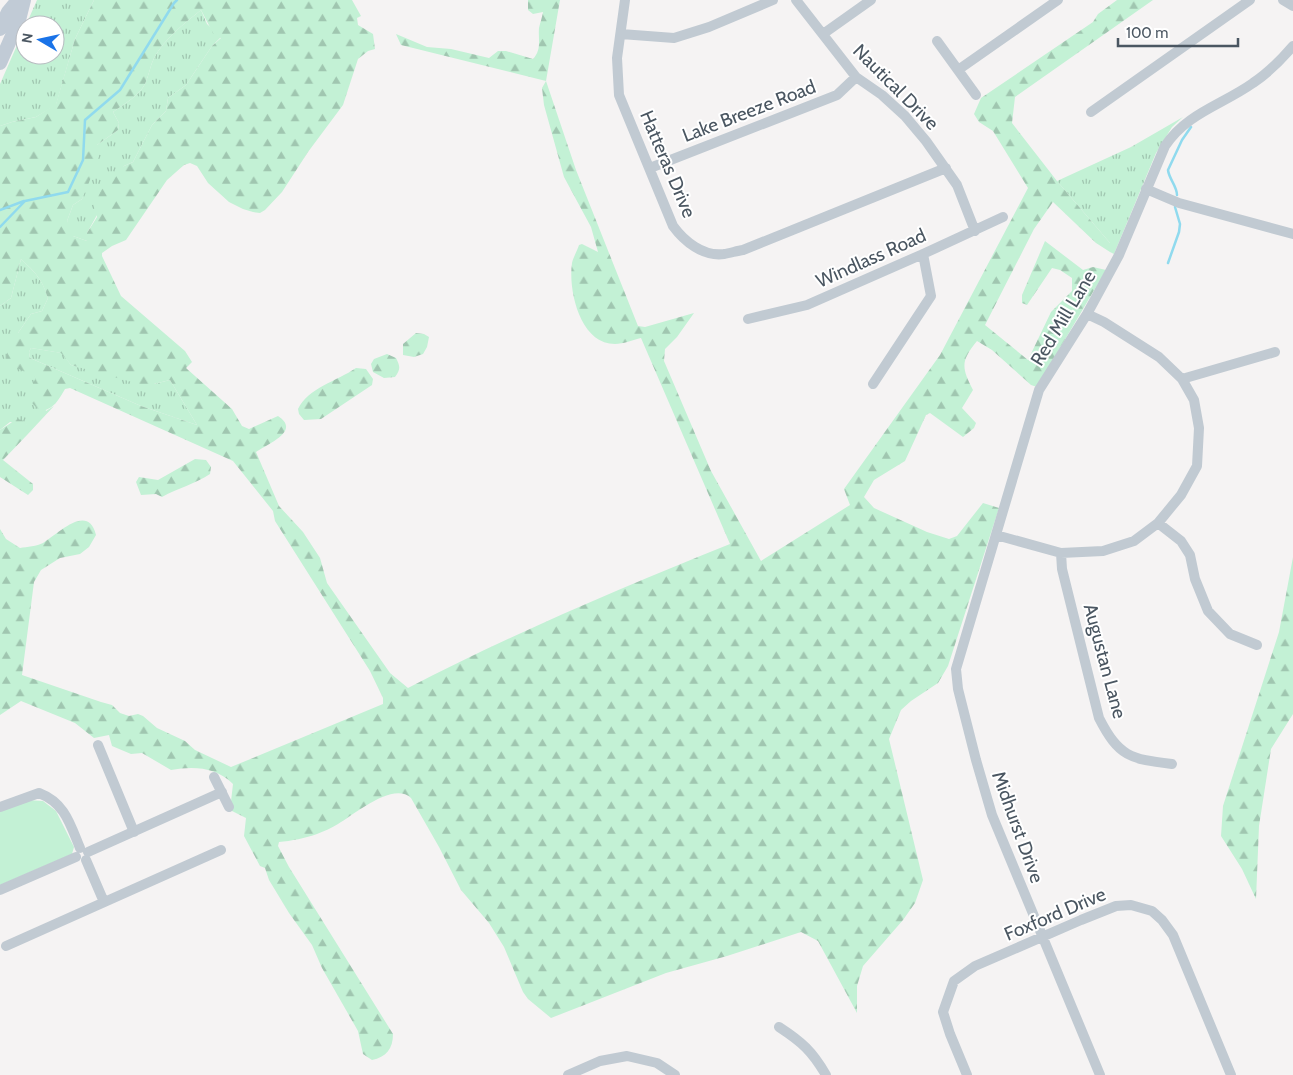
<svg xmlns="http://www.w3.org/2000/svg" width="1293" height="1075" viewBox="0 0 1293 1075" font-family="Cabin,sans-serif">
	<defs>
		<pattern id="grass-tufts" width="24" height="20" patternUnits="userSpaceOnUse" patternTransform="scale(1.25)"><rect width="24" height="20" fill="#c3f1d5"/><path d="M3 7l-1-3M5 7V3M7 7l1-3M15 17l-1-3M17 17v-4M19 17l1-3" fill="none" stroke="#a0c6b0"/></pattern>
		<pattern id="forest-firs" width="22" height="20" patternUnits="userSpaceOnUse" patternTransform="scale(1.25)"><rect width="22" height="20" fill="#c3f1d5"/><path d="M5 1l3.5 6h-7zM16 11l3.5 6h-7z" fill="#a0c6b0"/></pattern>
	</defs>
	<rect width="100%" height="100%" fill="#f5f3f3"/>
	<path fill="url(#grass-tufts)" d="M 37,0 L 94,0 L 75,39 L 56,105 L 36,117 L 12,122 L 0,126 L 0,84 L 25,27 L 25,55 L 55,55 L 55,25 L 26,25 Z
		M 201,10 L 207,24 L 221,37 L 212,46 L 186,85 L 168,98 L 166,111 L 152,125 L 133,162 L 124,166 L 87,233 L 87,241 L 73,236 L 67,221 L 73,205 L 82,199 L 97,145 L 118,130 L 119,123 L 113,112 C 124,104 139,96 145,84 C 149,75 150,66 154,58 C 165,38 184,24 201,10 Z
		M 1183,117 L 1172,127 L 1156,153 L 1114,254 L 1110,252 L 1110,243 L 1057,181 L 1131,147 Z
		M 21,259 C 36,273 42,279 48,298 L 42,311 L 31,314 L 18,333 L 36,377 L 46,411 L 54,406 L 27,435 L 27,425 L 10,422 L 0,430 L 0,306 L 11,298 Z
		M 31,348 L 62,353 L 71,365 L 154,384 L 170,380 L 197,425 L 141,406 L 30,358 L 29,352 Z"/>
	<path fill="url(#forest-firs)" fill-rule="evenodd" d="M 94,0 L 352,0 L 361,16 L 357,18 L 358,25 L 373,34 L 375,49 L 368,51 L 358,59 L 343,105 L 308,152 L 282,192 L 265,210 L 260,213 L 253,212 L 243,209 L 229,202 L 208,183 L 197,166 L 190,163 L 184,165 L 167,180 L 126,240 L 112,246 L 102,253 L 102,256 L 121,296 L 185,351 L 192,362 L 186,368 L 232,409 L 242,426 L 249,429 L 278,416 C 301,431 269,443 256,452 L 279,506 L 303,532 L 320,558 L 327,583 L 390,673 L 408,688 C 512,634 621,588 730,544 L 641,338 C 633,340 623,344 615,344 C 580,344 568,290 572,263 C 573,258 577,251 579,245 L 582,244 L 598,252 L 591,227 L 564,177 L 544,105 L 542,88 L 546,81 L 401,45 L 396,34 L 427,47 L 451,49 L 489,58 L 498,51 L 506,51 L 533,59 C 542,49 538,40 539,28 C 540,23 542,18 543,12 L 533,14 L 528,10 L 528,0 L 560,0 L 546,81 L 576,170 L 638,326 L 645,327 L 694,313 L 677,337 L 665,349 L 664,361 L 711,471 L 761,561 L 850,505 L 844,489 L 940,355 L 1028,188 L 993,131 L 979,122 L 974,114 L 981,98 L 1093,22 L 1098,14 L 1117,0 L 1153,0 L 1015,97 L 1012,123 L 1057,181 L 1110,243 L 1110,252 L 1096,243 L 1053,202 L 1034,229 L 985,325 L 1028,360 L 1051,312 L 1072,291 L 1072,278 L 1060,270 L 1052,268 L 1027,305 L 1022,303 L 1022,295 L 1045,241 L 1083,270 L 1093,267 L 1106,270 L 1037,387 L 1031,385 L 992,350 L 977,341 C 961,361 961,367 973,390 L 962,408 L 976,423 L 974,428 L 963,437 L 930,413 L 926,415 L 905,461 L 874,480 L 864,497 L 874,508 L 927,532 L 949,539 L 957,536 L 983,503 L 999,508 L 948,666 L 938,683 L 911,701 L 901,710 L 889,739 L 923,880 L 915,903 L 903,920 L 863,966 L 857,986 L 857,1013 L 818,941 L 801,932 L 727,956 L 666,973 L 551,1018 L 528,999 L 523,992 L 504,947 L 489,923 L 461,890 L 439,847 L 411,798 C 393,781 355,814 338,824 C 332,828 324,831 317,834 C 306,838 291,841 279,842 L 278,846 L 289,867 L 393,1034 C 393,1049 386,1057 372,1060 L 363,1054 L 358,1031 L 322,968 L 312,945 L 289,913 L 269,880 L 265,868 L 260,866 L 244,836 L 246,818 L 230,810 L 233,784 C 216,767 194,766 171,770 L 142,753 L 131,754 L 112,746 L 109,735 L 94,738 L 75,723 L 21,701 L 0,715 L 0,529 L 6,539 L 20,548 C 27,547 37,546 43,543 C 57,535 88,502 96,535 L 89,547 L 80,554 L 60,558 L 41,570 L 34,582 L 22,675 L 101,702 L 112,705 L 120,713 L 129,716 L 138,714 L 143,716 L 157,728 L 185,741 L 195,750 L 231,767 L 383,704 L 383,698 L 370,671 L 275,521 L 273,511 L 233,461 L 70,388 L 65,389 C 59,399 54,410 40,411 L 27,398 L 36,377 L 6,363 L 9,334 L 18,333 L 31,314 L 42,311 L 48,298 C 41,278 37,274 21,259 L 11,298 L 0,306 L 0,126 L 12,122 L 36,117 L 56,104 L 75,39 ZM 201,10 L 214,35 L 221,38 L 212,46 L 186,85 L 168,98 L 166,111 L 152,125 L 133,162 L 124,166 L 104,183 L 94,206 L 97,217 L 87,233 L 87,241 L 73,236 L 73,230 L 67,221 L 73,205 L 82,199 L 88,185 L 99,156 L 97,145 L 118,130 L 119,123 L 113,112 C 124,104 139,96 145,84 C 149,75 150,66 154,58 C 165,38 184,24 201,10 ZM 31,348 L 61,353 L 71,365 L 139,384 L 154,384 L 170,380 L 197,425 L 141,406 L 30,358 L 29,352 Z
		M 416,333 L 424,334 L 429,337 L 427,347 L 423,354 L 414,357 L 403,355 L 403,344 Z
		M 387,354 L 396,358 C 400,366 401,369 395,377 L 384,378 L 373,372 L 371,364 L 374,359 Z
		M 356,368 L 366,369 L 373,379 L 372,385 L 321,419 L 304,420 L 299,414 L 298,409 C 308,388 337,381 356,368 Z
		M 17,419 L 22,420 L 27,425 L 27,435 L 3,460 L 33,484 L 33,490 L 28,495 L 0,477 L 0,430 Z
		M 195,459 L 206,460 L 211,467 L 210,474 C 195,484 178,488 162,497 L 156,494 L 141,495 L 136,482 L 139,477 L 158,480 Z
		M 1293,557 L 1293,714 L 1271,749 L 1259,826 L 1256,899 L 1242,869 L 1221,836 L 1223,806 L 1279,632 Z"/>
	<path fill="#c3f1d5" d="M 27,800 L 43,801 L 56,811 L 74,847 L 72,854 L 0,885 L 0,811 Z"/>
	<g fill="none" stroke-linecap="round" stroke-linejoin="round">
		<path stroke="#90daee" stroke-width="2.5" d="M 1177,195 C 1177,186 1169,179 1168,170 L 1182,140 L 1191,127
			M 0,210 L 24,201
			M 0,227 L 25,201 L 68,192 L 83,160 L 85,120 L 120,90 L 174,3 L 177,0
			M 1168,263 L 1179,232 L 1180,224 L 1175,207"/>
		<path stroke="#c1cad2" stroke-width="10" d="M 625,0 L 617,58 L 619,95 L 673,226 C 684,241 703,257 724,254 C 730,253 737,251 743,250 L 946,168
			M 796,0 L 856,77 L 882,95 L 905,116 L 926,141 L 957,185 L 975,231
			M 1283,0 L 1293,6
			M 621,34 L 674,38 L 709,27 L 773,0
			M 823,34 L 871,0
			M 937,41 L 976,95
			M 958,70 L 1058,0
			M 1091,112 L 1250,0
			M 650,168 L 837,95 L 856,77
			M 1146,189 L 1179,203 L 1293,234
			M 748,319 L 807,305 L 923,254 L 1003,217
			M 1182,379 L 1275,352
			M 873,384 L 931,296 L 923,254
			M 1158,523 L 1181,541 L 1190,555 L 1195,579 L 1208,611 L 1230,634 L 1257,645
			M 996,535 L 1061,553 L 1103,551 L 1134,541 L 1158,523 L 1181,495 L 1197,466 L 1199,428 L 1194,400 L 1182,379 L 1159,357 L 1104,322 L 1087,314
			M 1061,553 L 1062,569 L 1099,718 C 1119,757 1130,759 1172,764
			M 98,745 L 134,832
			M 214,777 L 229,807
			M 0,807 L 39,793 C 65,803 70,824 80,848
			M 88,852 L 222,792
			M 86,860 L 104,902
			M 0,890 L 76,857
			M 6,946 L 221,850
			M 779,1027 C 802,1042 812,1051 826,1075
			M 568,1075 L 600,1061 L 627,1056 L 657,1063 L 675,1075
			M 967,1075 L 950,1034 L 943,1012 L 954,981 L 975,966 L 1081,920 L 1116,906 L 1131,905 L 1152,911 L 1162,920 L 1173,935 L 1231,1075
			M 1100,1075 L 992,815 L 976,760 L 958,689 L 956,669 L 1039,390 L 1087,314 L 1119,255 L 1165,146 C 1187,113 1222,105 1253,83 C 1268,73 1281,60 1293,46"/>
		<path stroke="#c1cbd6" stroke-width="14" d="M 0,29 L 8,12 L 18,0
			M 0,63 L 19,20 L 24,0"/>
	</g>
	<g text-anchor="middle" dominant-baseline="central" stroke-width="4" stroke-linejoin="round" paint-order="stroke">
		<g font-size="19" fill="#4a5661" stroke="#fff">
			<text transform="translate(896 87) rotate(45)">Nautical Drive</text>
			<text transform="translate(749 111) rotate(-21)">Lake Breeze Road</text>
			<text transform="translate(668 164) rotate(67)">Hatteras Drive</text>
			<text transform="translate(871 258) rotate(-24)">Windlass Road</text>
			<text transform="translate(1063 318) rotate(-59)">Red Mill Lane</text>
			<text transform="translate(1105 661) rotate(75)">Augustan Lane</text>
			<text transform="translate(1018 827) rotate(70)">Midhurst Drive</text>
			<text transform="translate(1055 914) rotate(-23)">Foxford Drive</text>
		</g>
	</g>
	<g transform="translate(40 40) rotate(279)"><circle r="24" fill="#ffffff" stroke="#b7bbc0"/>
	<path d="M0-4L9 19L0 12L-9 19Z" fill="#1a73e8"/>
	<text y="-8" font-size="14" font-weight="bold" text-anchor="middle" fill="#4a5661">N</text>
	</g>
	<path d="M1118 38v8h120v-8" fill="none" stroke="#4a5661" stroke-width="2.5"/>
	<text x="1126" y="38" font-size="15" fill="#4a5661" stroke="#ffffff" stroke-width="4" paint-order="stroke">100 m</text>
</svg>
